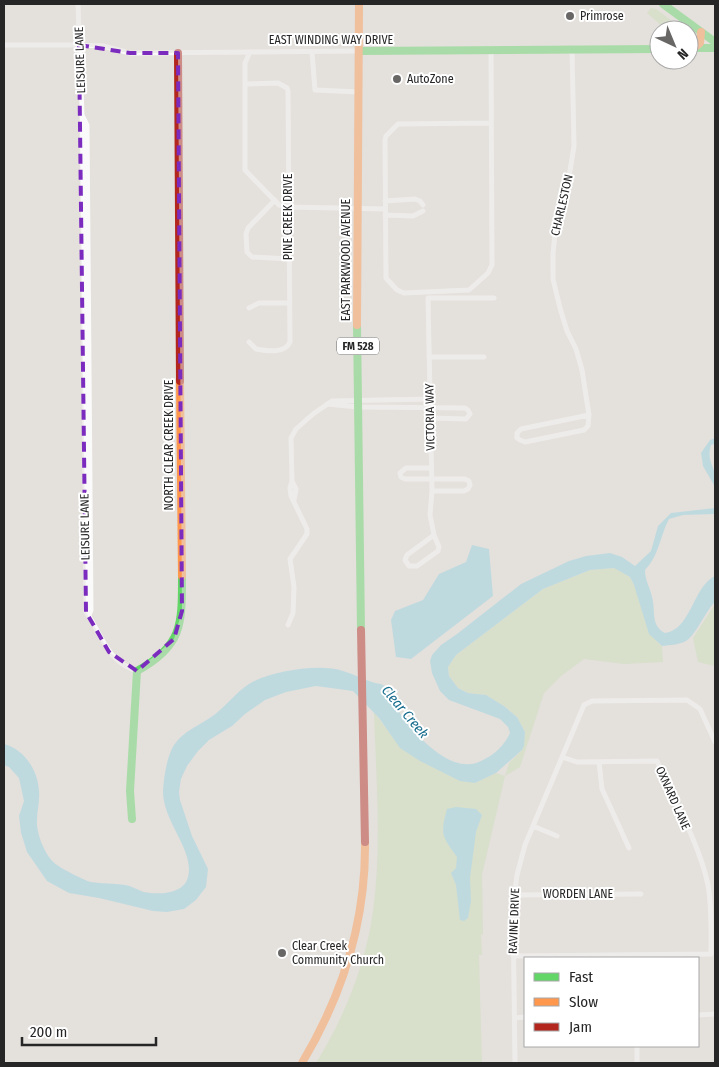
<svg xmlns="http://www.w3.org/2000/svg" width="719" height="1067" viewBox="0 0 719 1067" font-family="'Fira Sans Condensed',sans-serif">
	<rect width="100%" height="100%" fill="#e4e0dc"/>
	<path fill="#c9deb6" d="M 651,8 L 656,9 L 684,30 L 665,30 L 663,27 L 647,13 Z
		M 615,568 L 630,577 L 634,585 L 658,643 L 662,646 L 663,662 L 624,664 L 584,659 L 561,676 L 544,693 L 520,767 L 505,776 L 482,875 L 483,934 L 481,935 L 482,955 L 479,955 L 482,1063 L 316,1063 C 344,1018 366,964 373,911 C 382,845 376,778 374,712 L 400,747 L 475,783 L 496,773 L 505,776 L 509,763 L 522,750 L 525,732 L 517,717 L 504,706 L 486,695 L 468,693 L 458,688 L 449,676 L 448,667 L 456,655 L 543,589 L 590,570 Z
		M 715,604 L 715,666 L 698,662 L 693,638 Z"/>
	<path fill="#93d3e3" d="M 715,438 L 715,444 L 711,445 C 707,459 712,462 715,474 C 716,478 715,483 715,487 L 703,466 L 701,453 L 710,440 Z
		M 715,508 L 715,514 L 683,515 L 669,519 C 660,536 659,556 645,570 C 645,581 650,587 652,597 C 656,611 650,625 665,633 C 691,630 693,586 715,576 L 715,602 C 705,612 696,635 686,641 C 679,645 670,645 662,646 L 649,634 L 634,585 L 630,577 L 614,568 L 590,570 L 543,589 L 456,655 L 448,667 L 449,676 L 458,688 L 468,693 L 486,695 L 504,706 L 517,717 L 525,732 L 524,746 L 522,750 L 496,773 L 475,783 L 460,781 L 420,761 L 400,748 L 379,718 L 353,691 L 316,686 L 286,692 L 265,700 L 245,714 L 232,726 L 209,740 L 198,751 L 187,766 L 181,779 L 179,792 L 180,800 L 192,836 L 208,869 L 206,887 L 196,900 L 184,909 L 167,912 L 153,911 L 99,898 L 69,893 L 47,881 L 27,852 L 21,833 L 19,816 L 24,801 L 19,778 L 9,767 L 4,765 L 4,744 C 24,749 38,770 39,791 C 40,801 37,811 37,820 C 36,834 46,858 57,865 C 62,869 86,881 91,882 C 102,884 113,883 125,885 C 132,886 138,890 144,892 C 159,895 184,894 188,877 C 195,850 162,821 163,790 C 164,776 167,756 174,745 C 184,730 201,725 214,715 C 227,705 235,693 249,684 C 270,671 320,663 343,671 C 354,674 364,680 375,683 C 379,684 379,683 383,685 C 391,690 391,699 395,706 C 410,729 449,777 481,761 C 494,755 504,746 510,733 L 508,727 L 500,719 L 449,700 L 440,691 L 432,673 L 430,661 L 432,655 L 441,645 L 457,634 L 521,584 L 569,561 L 586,556 L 610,553 L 622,557 L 635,566 L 651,551 L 658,526 L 671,513 Z
		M 472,545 L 489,549 L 493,596 L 411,659 L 396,657 L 391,620 L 395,611 L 423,600 L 439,574 L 466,562 Z
		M 456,807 L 476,809 L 482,815 L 476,832 L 470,878 L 471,901 L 468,918 L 464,921 L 460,920 L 456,885 L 451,873 L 456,868 L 457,857 C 442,836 440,835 447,809 Z"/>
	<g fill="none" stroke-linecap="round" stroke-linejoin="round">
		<path stroke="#fbfafa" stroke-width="5" d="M 78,4 L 82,115 L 86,612 C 103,636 106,661 137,671
			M 4,45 L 79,45 L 103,46 L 130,53 L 359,51
			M 491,49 C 491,121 492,193 492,265 L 488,273 L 469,290 L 404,293 L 397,290 L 386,278 L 385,140 L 386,136 L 398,124 L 491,123
			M 572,49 L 574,146 L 570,171 L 556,225 L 553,253 L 553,279 L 560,308 L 567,331 L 576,349 L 582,370 L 589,415
			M 250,52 L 245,63 L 245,170 L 279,205 L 288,207 L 385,209
			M 312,52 L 315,90 L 359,92
			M 246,84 L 278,83 L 287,88 L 288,91 L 290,342 C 285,354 267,351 256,349 L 249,342
			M 82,115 L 87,125 L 91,610 L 89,615
			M 275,200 L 248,228 L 246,234 L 247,252 L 252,257 L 289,259
			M 385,201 L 415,199 L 420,201 L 423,205
			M 385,215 L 413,216 L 423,211
			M 249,308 L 259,303 L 289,303
			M 429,357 L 484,357
			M 327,404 L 358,407 L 465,408 L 468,410 L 470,414 L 466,419 L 430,418
			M 589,415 L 588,426 L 584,430 L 525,442 L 520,440 L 517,438 L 517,433 L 521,429 Z
			M 431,468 L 406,468 L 400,473 L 401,477 L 405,479 L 465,479 L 469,481 L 470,485 L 468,489 L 464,491 L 432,491
			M 292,481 L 296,489 L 294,500
			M 434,535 L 430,515 L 432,491 L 428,298 L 494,298
			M 434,535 L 439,547 L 438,551 L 417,566 L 409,566 L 405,560 L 407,555 Z
			M 288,625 L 293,613 L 294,587 L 290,559 L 307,534 L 307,529 L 291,496 L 290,488 L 292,481 L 291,438 L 296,429 L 313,414 L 332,401 L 430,399
			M 599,762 L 602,789 L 629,848
			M 533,826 L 557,836
			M 514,895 L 641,894
			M 513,956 L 711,954 C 711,932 712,908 708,885 C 700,846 674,799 657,761 L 577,762 L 562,757
			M 698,1015 L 715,1014
			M 515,1018 L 525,1017
			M 637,1046 L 637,1063
			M 515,1063 L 513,905 L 517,875 L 525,845 L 584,705 L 592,701 L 687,700 L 700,709 L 715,742"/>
		<path stroke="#63d668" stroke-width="8" d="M 663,4 L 715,42
			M 689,48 L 715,48
			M 359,51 L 659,49
			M 357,325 L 361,630
			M 132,819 L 130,791 L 137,671 C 183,646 182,624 182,576"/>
		<path stroke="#ff974d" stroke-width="8" d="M 694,48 L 700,43 L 701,32
			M 357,325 L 359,4
			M 180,381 L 182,576
			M 302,1063 C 342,996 366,921 365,842"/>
		<path stroke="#b3261e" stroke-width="8" d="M 178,53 L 180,381
			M 361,630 L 365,842"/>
	</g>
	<path d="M0 0H719V1067H0ZM 79,45 L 130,53 L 178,53 L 182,611 L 174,639 L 137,671 L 109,652 L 86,612 Z" fill="#e4e0dc" fill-opacity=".55" fill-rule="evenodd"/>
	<path fill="none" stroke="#7b2cbf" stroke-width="4" stroke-dasharray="10 6" stroke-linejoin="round" d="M 79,45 L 130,53 L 178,53 L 182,611 L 174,639 L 137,671 L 109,652 L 86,612 Z"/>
	<g fill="#686766" stroke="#fff" stroke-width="2">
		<circle cx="570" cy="16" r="5"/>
		<circle cx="397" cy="79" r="5"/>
		<circle cx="282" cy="953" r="5"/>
	</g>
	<g text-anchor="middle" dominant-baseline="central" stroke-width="4" stroke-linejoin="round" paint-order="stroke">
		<rect fill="#fff" stroke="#676767" stroke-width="1" x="337" y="337.5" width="42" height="17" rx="4"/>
		<g font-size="11" font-weight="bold" fill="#262626">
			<text x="358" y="346">FM 528</text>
		</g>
		<g font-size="12" fill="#262626" stroke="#fff" text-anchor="start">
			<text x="580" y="16">Primrose</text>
			<text x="407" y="79">AutoZone</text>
			<text x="292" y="946">Clear Creek<tspan x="292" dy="14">Community Church</tspan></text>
		</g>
		<g font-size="12" fill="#262626" stroke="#fff">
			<text x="331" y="40">EAST WINDING WAY DRIVE</text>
			<text transform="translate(80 60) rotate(-92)">LEISURE LANE</text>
			<text transform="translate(562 205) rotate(-77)">CHARLESTON</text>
			<text transform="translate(288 217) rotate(-90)">PINE CREEK DRIVE</text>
			<text transform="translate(346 260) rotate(-90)">EAST PARKWOOD AVENUE</text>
			<text transform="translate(430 417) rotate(-91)">VICTORIA WAY</text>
			<text transform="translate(169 445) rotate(-90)">NORTH CLEAR CREEK DRIVE</text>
			<text transform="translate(85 527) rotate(-91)">LEISURE LANE</text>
			<text transform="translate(673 798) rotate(66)">OXNARD LANE</text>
			<text x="578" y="894">WORDEN LANE</text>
			<text transform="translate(514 921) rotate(-88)">RAVINE DRIVE</text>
		</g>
		<g font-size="14" font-style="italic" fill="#156b8c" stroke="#fff">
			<text transform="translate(405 712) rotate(50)">Clear Creek</text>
		</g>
	</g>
	<rect width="719" height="1067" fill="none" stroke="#262626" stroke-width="10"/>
	<rect x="524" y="957" width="175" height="90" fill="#ffffff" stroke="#a8a8a8"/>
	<rect x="534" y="973" width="25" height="8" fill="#63d668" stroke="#a8a8a8"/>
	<text x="569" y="982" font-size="15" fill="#262626">Fast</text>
	<rect x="534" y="998" width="25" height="8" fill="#ff974d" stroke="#a8a8a8"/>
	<text x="569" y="1007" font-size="15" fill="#262626">Slow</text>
	<rect x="534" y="1023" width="25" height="8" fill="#b3261e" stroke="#a8a8a8"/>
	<text x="569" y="1032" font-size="15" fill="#262626">Jam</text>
	<g transform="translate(674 45) rotate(136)"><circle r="24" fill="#ffffff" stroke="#a8a8a8"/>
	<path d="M0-4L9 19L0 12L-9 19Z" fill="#686766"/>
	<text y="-8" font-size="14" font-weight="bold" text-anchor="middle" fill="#262626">N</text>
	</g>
	<path d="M22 1037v8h134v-8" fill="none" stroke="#262626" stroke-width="2.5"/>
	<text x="30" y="1037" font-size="15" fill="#262626" stroke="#ffffff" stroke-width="4" paint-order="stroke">200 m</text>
</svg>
